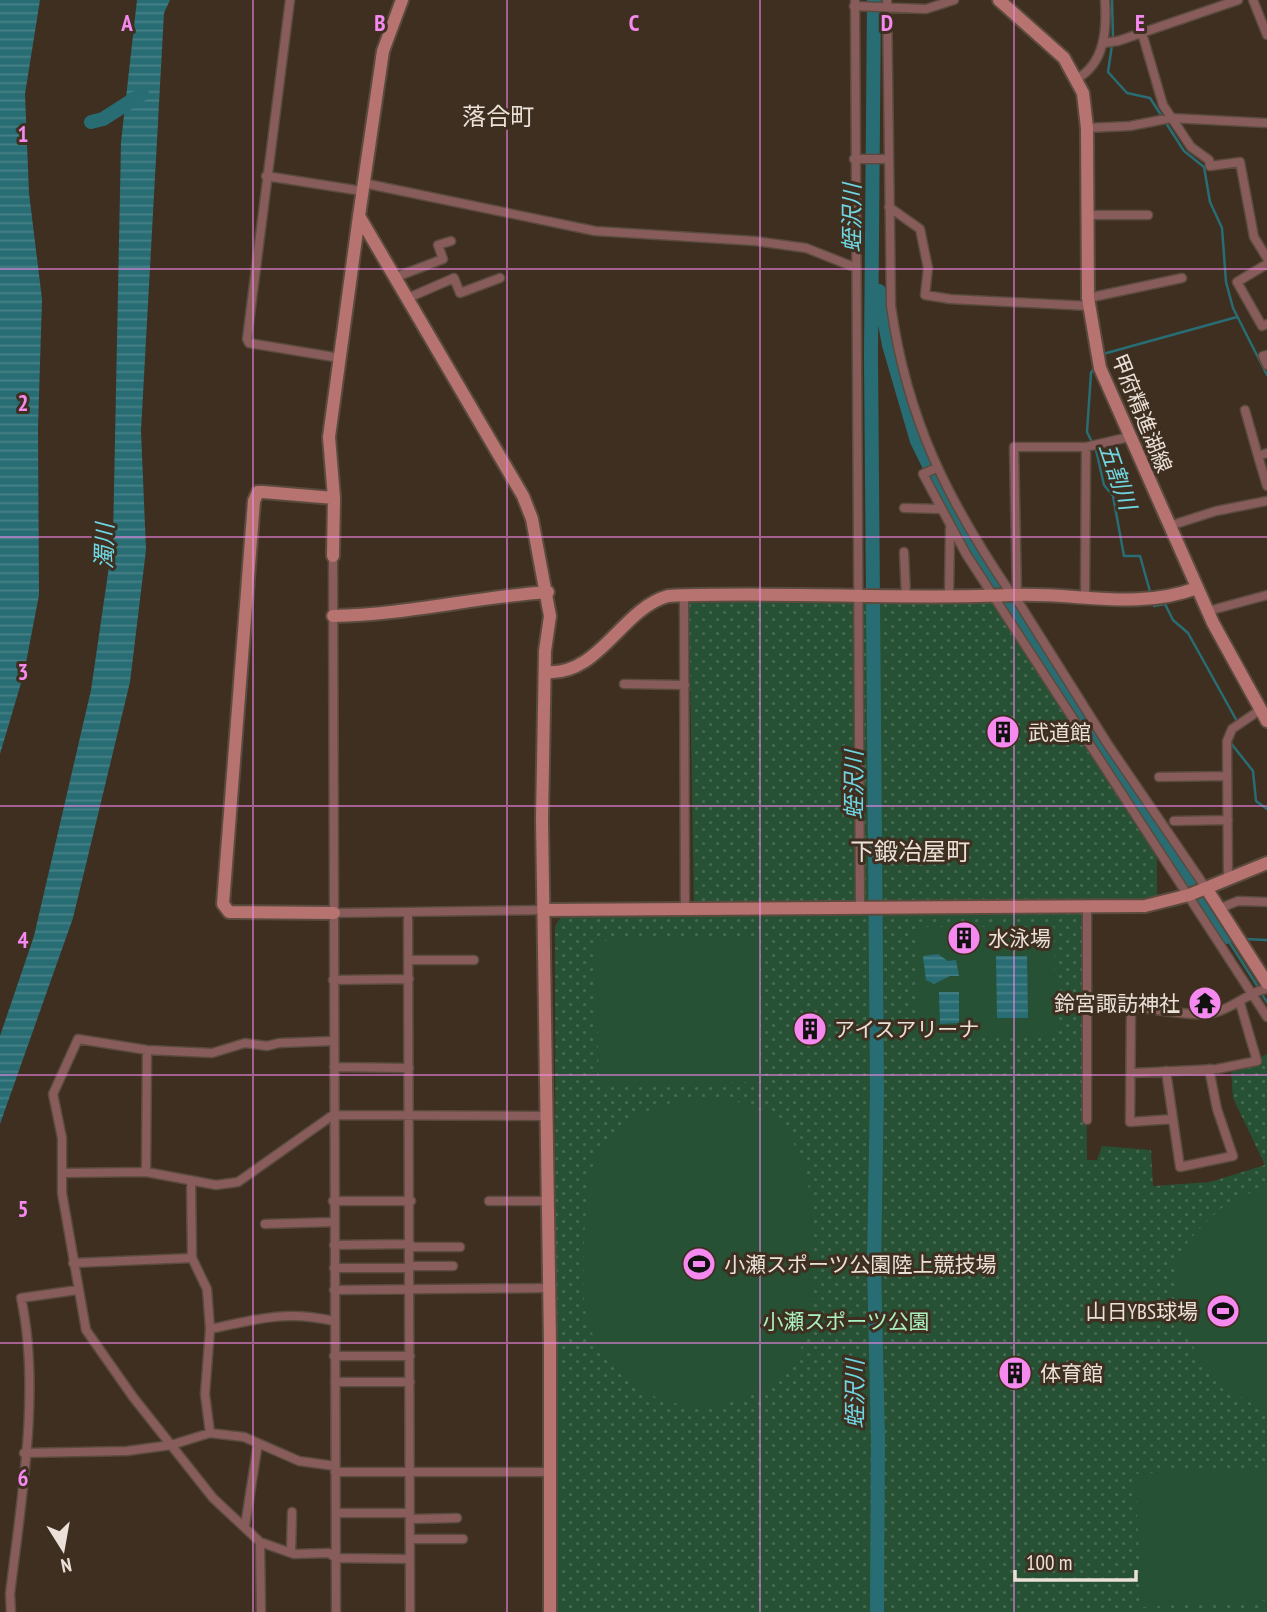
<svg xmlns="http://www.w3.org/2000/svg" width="1267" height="1612" viewBox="0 0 1267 1612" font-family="'PT Sans Narrow','Noto Sans JP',sans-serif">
	<defs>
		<pattern id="grass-dots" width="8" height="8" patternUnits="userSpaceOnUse" patternTransform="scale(1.75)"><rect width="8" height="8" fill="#275134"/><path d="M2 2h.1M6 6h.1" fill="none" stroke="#466a51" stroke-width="1.8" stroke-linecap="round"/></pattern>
		<pattern id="water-rules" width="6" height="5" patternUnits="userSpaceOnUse" patternTransform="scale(1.75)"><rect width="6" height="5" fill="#296d74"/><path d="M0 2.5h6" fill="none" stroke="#488287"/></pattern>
	</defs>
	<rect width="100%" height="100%" fill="#3e2f21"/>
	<path fill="url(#grass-dots)" d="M 995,596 L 1092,757 L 1157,848 L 1157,899 L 1085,904 L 1087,1160 L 1097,1160 L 1102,1146 L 1151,1150 L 1153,1186 L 1210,1182 L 1265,1165 L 1233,1098 L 1231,1070 L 1267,1054 L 1267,1612 L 556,1612 L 555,926 L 561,917 L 694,917 L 689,603 Z"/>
	<path fill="#275134" d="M 916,927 L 1054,927 L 1056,1036 L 919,1037 Z
		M 760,936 L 760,1082 L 599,1085 L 595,941 Z
		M 686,1098 C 700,1099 715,1098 728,1100 C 814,1113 815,1203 811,1270 C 809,1298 812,1333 796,1357 C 765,1405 695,1420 645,1392 C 630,1384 617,1370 606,1358 C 597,1348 587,1322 585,1309 C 581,1279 584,1177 598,1153 C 617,1120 653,1109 686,1098 Z
		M 1267,1187 L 1267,1411 C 1214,1387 1172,1336 1177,1276 C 1177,1270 1176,1260 1179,1255 C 1186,1241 1218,1208 1232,1201 C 1243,1195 1256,1191 1267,1187 Z
		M 1267,1467 L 1267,1600 L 1142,1607 L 1135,1474 Z"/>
	<path fill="url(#water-rules)" d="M 0,0 L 40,0 L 25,94 L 29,193 L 42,299 L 38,428 L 39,595 L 24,673 L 0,754 Z
		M 137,0 L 170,0 L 164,13 L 141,431 L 146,550 L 130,682 L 73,918 L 0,1124 L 0,1036 L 34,936 L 91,690 L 113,539 L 121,142 Z
		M 938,954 L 948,961 L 956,960 L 959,976 L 950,976 L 934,984 L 926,980 L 923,956 Z
		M 996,956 L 1027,956 L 1028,1018 L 997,1018 Z
		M 939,992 L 959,992 L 959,1023 L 940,1024 Z"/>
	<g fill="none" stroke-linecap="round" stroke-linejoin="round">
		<path stroke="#296d74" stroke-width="2.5" d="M 1112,0 L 1113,38
			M 1112,45 L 1108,72 L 1127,93 L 1150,98 L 1184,151 L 1204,167 L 1210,202 L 1222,228 L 1226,282 L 1233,308 L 1267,375
			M 1103,354 L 1237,317
			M 1096,365 L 1091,373 L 1087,432 L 1096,450 L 1104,485 L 1113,496 L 1124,556 L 1140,556 L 1151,595
			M 1153,602 L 1154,606 L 1165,604 L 1173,620 L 1188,633 L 1238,723
			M 1230,742 L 1253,771 L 1256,801 L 1267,809
			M 1234,938 L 1226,937 L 1258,987
			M 1244,939 L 1267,940
			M 1261,993 L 1267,1002"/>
		<path stroke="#296d74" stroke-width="14" d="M 874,0 L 871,356 L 877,1091 L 874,1265 L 878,1438 L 877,1612
			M 91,122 L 103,119 L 142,94
			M 879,291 L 889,345 L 917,441 L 955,519 L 999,593 L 1226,937"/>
		<defs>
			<path id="street" d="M 290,0 L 247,339 L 249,343 L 340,358
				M 855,0 L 860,908
				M 887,0 L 891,306 C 907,420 948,501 1012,595
				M 1253,0 L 1267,35
				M 854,6 L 926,9 L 954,0
				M 1142,33 L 1163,105 L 1191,147 L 1209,160 L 1210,166 L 1240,162 L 1254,237 L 1267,258
				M 1103,43 L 1118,41 L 1238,0
				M 1076,79 C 1105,64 1107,29 1105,0
				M 1087,128 L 1130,126 L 1171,118 L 1267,123
				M 854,159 L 888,159
				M 266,176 L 362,191
				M 363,183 L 595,231 L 755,241 L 806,248 L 854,267
				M 889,207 L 920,229 L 928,268 L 925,295 L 950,299 L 1089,306
				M 1088,215 L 1148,215
				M 1267,264 L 1237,282 L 1262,326 L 1267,324
				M 396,277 L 443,259 L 438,245 L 451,241
				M 408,298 L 454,278 L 460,293 L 500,278
				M 1088,298 L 1182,278
				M 1267,355 L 1263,356 L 1267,365
				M 1245,410 L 1258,456 L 1267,453
				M 1258,456 L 1267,486
				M 936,468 L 923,474 L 966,554 L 1267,1017
				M 904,508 L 940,509
				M 1169,526 L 1216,511 L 1267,501
				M 904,552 L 906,596
				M 333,556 L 336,1612
				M 1014,595 L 1107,743 L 1206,888
				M 1017,595 L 1014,447 L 1086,447 L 1129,437
				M 684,596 L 685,909
				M 949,596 L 950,529
				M 1085,598 L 1086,447
				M 1208,611 L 1267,595
				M 624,684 L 685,685
				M 1159,777 L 1227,776
				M 1174,821 L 1228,820
				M 1228,880 L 1227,741 L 1232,729 L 1260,710
				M 1087,907 L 1087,1120
				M 1218,909 L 1238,901 L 1267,902
				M 334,913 L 544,910
				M 408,914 L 410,1612
				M 409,960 L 474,960
				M 333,980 L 409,979
				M 334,1067 L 409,1068
				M 1166,1071 L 1180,1167 L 1233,1156 L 1217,1109 L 1209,1069
				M 1132,1073 L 1217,1069 L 1257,1061 L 1240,1003
				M 1173,1119 L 1130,1122 L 1131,1008 C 1156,1008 1184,1016 1207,1014 C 1229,1012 1251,990 1267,989
				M 146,1172 L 147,1050
				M 62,1173 L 62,1138 L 53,1094 L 78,1039 L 147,1050 L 212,1053 L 245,1043 L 267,1046 L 279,1043 L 333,1041
				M 333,1201 L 411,1201
				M 489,1201 L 548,1201
				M 265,1224 L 334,1222
				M 334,1245 L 410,1244
				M 410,1247 L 460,1247
				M 73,1263 L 192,1258
				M 410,1266 L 453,1266
				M 334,1268 L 410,1268
				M 334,1290 L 549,1288
				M 210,1329 C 259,1319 284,1310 334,1321
				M 334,1356 L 410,1356
				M 335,1382 L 410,1382
				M 210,1433 L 244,1437 L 299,1461 L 335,1466
				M 24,1453 L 127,1451 L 171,1445 L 210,1433 L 205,1394 L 210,1329 L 207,1289 L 192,1258 L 191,1180
				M 335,1472 L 551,1472
				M 336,1513 L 410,1513
				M 410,1519 L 457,1518
				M 245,1526 L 258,1443
				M 410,1539 L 463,1539
				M 260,1542 L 261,1612
				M 291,1553 L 292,1512
				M 409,1559 L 336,1558 L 329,1553 L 294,1554 L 260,1542 L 213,1498 L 133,1397 L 86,1330 L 62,1193 L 62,1173 L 146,1172 L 216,1185 L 238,1182 L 333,1115 L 547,1116
				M 11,1612 L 10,1594 C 21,1502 41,1388 21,1298 L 77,1290"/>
			<path id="secondary" d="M 402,0 L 383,51 L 359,216 L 523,496 L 532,519 L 550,616 L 545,651 L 542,820 L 550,1342 L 550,1612
				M 999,0 L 1064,58 L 1083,93 L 1087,128 L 1088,298 L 1100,368 L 1213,623 L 1267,721
				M 333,556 L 334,498
				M 333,616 C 405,615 475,597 548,592
				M 545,672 C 599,677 621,609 668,596 C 783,591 899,600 1013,595 C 1077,592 1135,611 1197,588
				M 1206,888 L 1267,983
				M 544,910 L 1145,906 L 1189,895 L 1267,863
				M 334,913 L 229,912 L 223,904 L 254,501 L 258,492 L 263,492 L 334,498 L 329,437 L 359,216"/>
		</defs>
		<use href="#street" stroke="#5a4b3e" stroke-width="11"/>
		<use href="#secondary" stroke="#5a4b3e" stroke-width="16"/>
		<use href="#street" stroke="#885c5a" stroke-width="8"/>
		<use href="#secondary" stroke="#b77370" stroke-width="12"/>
	</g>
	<path fill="none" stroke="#f589ef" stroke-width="2" stroke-opacity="0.55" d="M 253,0 L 253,1612M 507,0 L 507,1612M 760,0 L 760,1612M 1014,0 L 1014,1612M 0,269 L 1267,269M 0,537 L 1267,537M 0,806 L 1267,806M 0,1075 L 1267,1075M 0,1343 L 1267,1343"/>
	<defs>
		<symbol id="building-disc" viewBox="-11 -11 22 22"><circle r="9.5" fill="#f589ef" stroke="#3e2f21"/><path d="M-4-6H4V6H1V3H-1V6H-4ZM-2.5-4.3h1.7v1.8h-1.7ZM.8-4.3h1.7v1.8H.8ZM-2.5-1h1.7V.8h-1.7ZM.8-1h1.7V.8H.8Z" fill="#111"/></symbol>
		<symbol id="temple-disc" viewBox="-11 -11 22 22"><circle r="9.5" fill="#f589ef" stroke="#3e2f21"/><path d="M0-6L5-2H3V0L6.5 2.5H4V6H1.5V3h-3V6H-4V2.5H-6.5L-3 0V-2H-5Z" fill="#111"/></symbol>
		<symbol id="stadium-disc" viewBox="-11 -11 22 22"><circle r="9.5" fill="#f589ef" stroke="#3e2f21"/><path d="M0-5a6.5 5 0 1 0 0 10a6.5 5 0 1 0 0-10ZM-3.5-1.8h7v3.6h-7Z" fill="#111"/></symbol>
	</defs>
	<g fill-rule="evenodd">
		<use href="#building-disc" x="984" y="713" width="38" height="38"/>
		<use href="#building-disc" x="945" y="919" width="38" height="38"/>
		<use href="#temple-disc" x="1186" y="984" width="38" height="38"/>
		<use href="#building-disc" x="791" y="1010" width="38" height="38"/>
		<use href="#stadium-disc" x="680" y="1245" width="38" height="38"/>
		<use href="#stadium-disc" x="1204" y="1292" width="38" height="38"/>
		<use href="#building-disc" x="996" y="1354" width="38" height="38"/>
	</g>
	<g text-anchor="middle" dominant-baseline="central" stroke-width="6" stroke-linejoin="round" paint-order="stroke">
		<g font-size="21" fill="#ebe1d8" stroke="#3e2f21">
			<text transform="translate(1142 413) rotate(68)">甲府精進湖線</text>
		</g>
		<g font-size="21" fill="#ebe1d8" stroke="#3e2f21" text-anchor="start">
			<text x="1028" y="732">武道館</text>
			<text x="988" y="938">水泳場</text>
			<text x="1180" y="1003" text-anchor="end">鈴宮諏訪神社</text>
			<text x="834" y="1029">アイスアリーナ</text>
			<text x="724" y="1264">小瀬スポーツ公園陸上競技場</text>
			<text x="1198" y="1311" text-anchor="end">山日YBS球場</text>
			<text x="1040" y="1373">体育館</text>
		</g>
		<g font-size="21" fill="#abf1bf" stroke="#3e2f21">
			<text x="846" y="1321">小瀬スポーツ公園</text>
		</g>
		<g font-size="23" font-style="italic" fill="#6fd7e3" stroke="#3e2f21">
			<text transform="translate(851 218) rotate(-90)">蛭沢川</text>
			<text transform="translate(1118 476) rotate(71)">五割川</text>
			<text transform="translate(104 546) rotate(-89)">濁川</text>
			<text transform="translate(853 785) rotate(-90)">蛭沢川</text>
			<text transform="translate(854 1394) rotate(-90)">蛭沢川</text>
		</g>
		<g font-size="24" fill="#ebe1d8" stroke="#3e2f21">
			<text x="498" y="116">落合町</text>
			<text x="910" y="851">下鍛冶屋町</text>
		</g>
	</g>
	<g font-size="23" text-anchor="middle" font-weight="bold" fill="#f589ef" stroke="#3e2f21" stroke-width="6" stroke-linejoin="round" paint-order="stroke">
		<text x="127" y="31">A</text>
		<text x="380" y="31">B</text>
		<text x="634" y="31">C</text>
		<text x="887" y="31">D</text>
		<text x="1140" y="31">E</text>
		<text x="23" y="142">1</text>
		<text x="23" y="411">2</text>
		<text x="23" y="680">3</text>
		<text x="23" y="948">4</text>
		<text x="23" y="1217">5</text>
		<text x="23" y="1486">6</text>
	</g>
	<g transform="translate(63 1549) rotate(169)" stroke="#3e2f21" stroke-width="5" paint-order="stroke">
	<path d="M0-5L12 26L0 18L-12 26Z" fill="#ebe1d8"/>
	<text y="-10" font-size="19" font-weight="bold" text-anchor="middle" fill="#ebe1d8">N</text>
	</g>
	<path d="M1015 1570v10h121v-10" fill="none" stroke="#ebe1d8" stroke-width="3.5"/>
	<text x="1026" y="1570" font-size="21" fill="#ebe1d8" stroke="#3e2f21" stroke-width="5" paint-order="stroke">100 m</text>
</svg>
